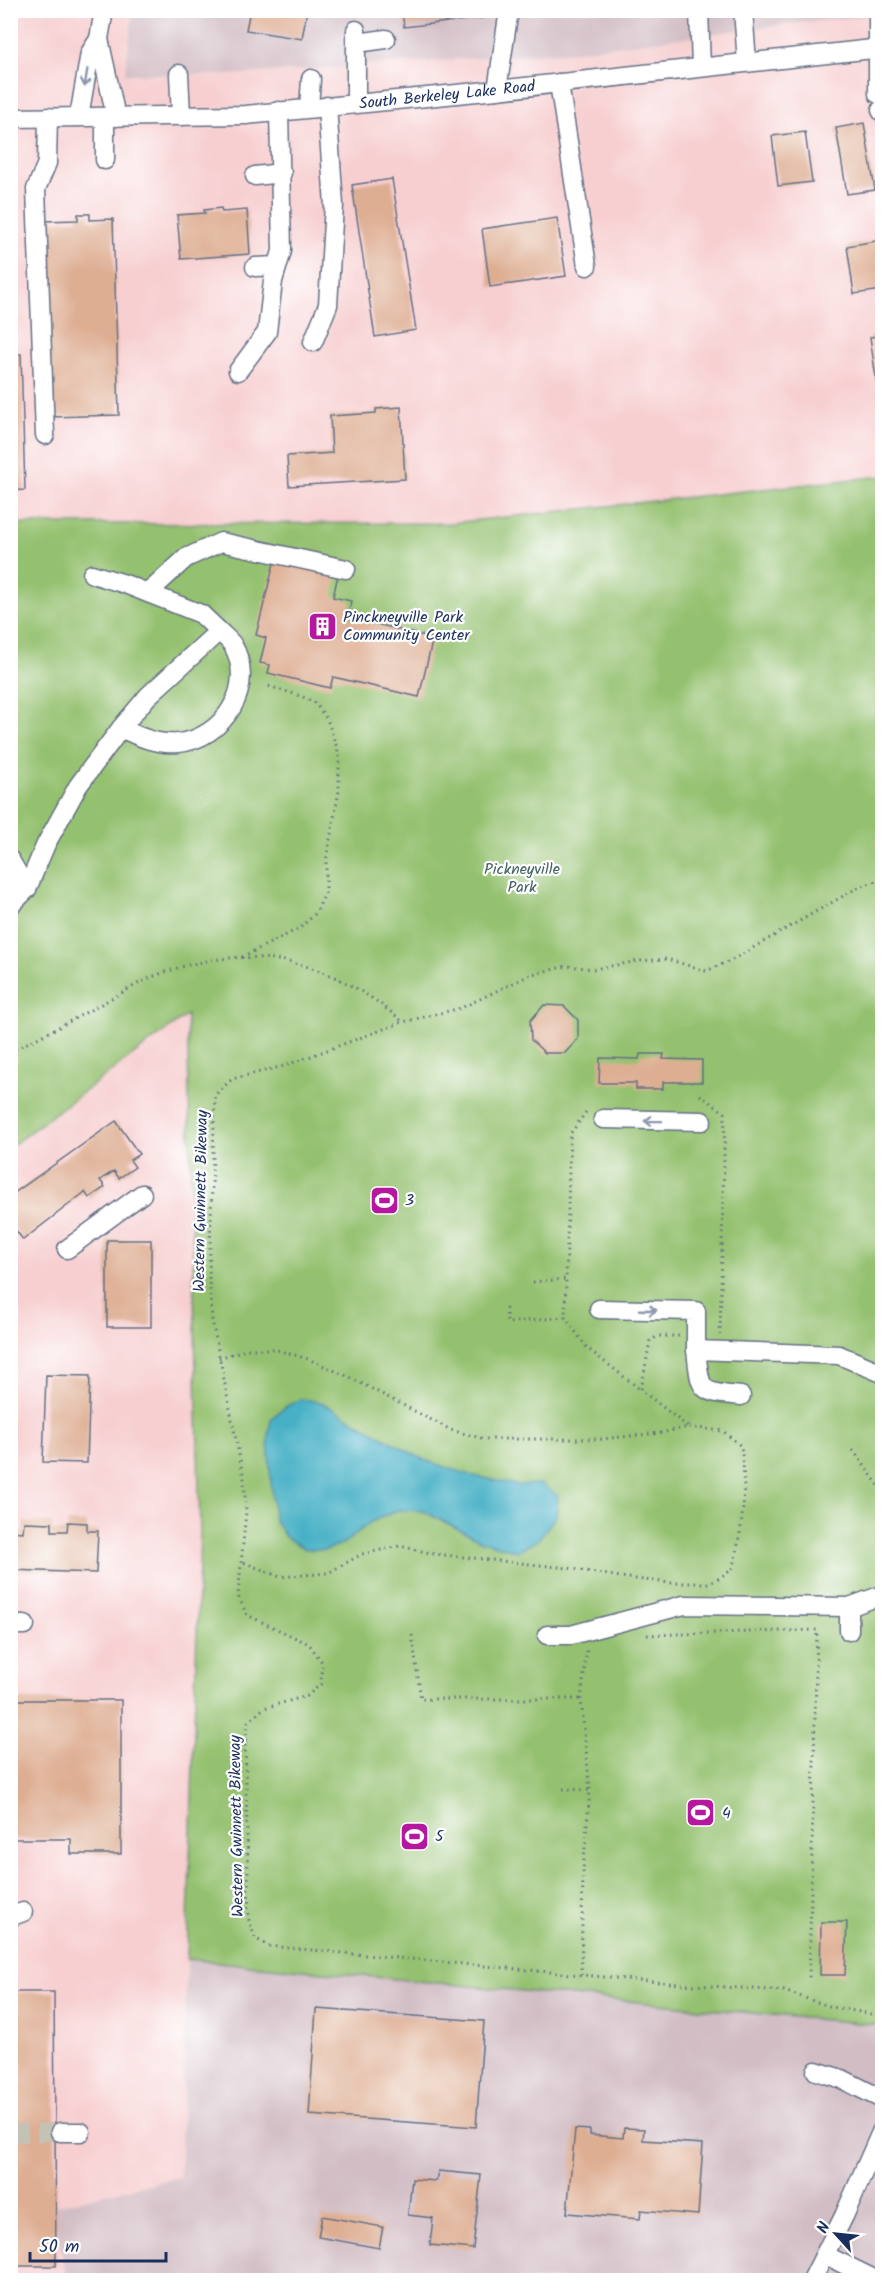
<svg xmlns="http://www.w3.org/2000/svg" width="893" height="2291" viewBox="0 0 893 2291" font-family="Kalam,sans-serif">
	<rect width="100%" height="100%" fill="#fff"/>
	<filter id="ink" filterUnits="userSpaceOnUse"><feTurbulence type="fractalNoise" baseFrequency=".0167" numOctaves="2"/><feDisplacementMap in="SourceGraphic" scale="12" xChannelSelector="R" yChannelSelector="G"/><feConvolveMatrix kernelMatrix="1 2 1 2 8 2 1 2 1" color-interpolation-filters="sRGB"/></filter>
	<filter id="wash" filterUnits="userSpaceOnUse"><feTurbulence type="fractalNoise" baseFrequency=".008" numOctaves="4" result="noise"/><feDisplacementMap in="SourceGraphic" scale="24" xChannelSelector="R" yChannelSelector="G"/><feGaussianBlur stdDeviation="1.35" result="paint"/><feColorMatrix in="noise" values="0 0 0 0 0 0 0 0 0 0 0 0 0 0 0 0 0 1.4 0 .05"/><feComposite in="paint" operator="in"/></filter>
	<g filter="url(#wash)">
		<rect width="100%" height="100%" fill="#eee6cb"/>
		<path fill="#f7cfd0" d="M 10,11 L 133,11 L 125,74 L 228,75 L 577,51 L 780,25 L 882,14 L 882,476 L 451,523 L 11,524 Z
			M 188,1014 L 200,1536 L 180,2177 L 52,2206 L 67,2280 L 11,2280 L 10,1146 Z"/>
		<path fill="#d2bdc5" d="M 133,11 L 882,11 L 882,14 L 780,25 L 577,51 L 229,75 L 125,74 Z
			M 187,1959 L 879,2025 L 882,2018 L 882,2280 L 67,2280 L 52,2206 L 180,2177 Z"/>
		<path fill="#94c170" stroke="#587867" stroke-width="1.5" d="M 882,476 L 882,2018 L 879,2025 L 187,1959 L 200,1531 L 187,1015 L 11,1146 L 11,524 L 451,523 Z"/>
		<path fill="#47b0c6" stroke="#317092" stroke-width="1.5" d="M 301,1399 L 321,1402 L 424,1460 L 470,1475 L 517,1485 L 541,1484 L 558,1496 L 556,1516 L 538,1540 L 517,1551 L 482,1541 L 423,1511 L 398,1510 L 371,1522 L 344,1543 L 326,1550 L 305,1549 L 285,1537 L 274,1519 L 268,1442 L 271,1419 L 285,1407 Z"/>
		<g id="blocks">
			<path fill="#deae93" d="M 250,10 L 307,10 L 302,39 L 246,30 Z
				M 402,10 L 483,10 L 483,18 L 404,27 Z
				M 864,123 L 875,190 L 847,194 L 836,128 Z
				M 805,132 L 812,182 L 778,186 L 772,136 Z
				M 392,179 L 416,330 L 375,337 L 352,185 Z
				M 221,208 L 222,212 L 247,210 L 250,254 L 181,259 L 177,215 L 205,213 L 204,210 Z
				M 78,214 L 90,214 L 90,220 L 113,219 L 119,415 L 50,417 L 44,221 L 78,220 Z
				M 557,218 L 566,276 L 490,287 L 482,229 Z
				M 882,240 L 882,290 L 854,294 L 847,246 Z
				M 882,335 L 882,413 L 881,413 L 870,337 Z
				M 10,354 L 21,354 L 25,490 L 10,491 Z
				M 401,407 L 405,479 L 289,486 L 287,456 L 332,453 L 330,416 L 376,413 L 376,409 Z
				M 275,559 L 338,575 L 333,597 L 351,601 L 348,617 L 433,638 L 419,697 L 333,677 L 330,688 L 268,673 L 270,665 L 260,663 L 266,638 L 256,635 Z
				M 544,1005 L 564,1006 L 578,1020 L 578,1039 L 565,1053 L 545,1053 L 531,1040 L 530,1021 Z
				M 640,1054 L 664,1054 L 663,1059 L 702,1060 L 702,1082 L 663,1082 L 663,1089 L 636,1089 L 636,1083 L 599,1083 L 600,1058 L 639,1059 Z
				M 116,1121 L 139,1154 L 130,1160 L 135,1167 L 119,1178 L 114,1171 L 100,1180 L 105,1187 L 89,1198 L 85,1192 L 23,1240 L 10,1222 L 10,1196 Z
				M 107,1240 L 151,1240 L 151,1327 L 107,1327 Z
				M 46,1375 L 90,1376 L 87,1463 L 43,1462 Z
				M 24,1522 L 52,1523 L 52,1531 L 67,1531 L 68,1522 L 87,1523 L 87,1531 L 98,1531 L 96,1573 L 10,1570 L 10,1531 L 23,1532 Z
				M 10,1700 L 121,1700 L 121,1854 L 71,1854 L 71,1839 L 10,1839 Z
				M 821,1922 L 847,1922 L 845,1975 L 820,1975 Z
				M 10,1992 L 54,1992 L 56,2266 L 10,2266 Z
				M 316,2009 L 484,2021 L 476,2127 L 309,2115 Z
				M 624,2128 L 644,2129 L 643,2140 L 703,2144 L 698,2215 L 641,2210 L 640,2219 L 567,2213 L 575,2129 L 590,2130 L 590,2135 L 623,2138 Z
				M 438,2171 L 481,2175 L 473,2249 L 430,2245 L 433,2218 L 408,2215 L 412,2179 L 436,2181 Z
				M 322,2216 L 383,2227 L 379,2248 L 318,2237 Z"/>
		</g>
	</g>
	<g filter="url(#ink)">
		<use href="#blocks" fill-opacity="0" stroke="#656f84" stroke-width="1.5"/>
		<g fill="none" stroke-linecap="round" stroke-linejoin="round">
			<path stroke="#c4c1b5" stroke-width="18" stroke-dasharray="18 9" stroke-linecap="butt" d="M 10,2133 L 60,2132"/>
			<defs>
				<g id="minor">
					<path d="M 104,10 L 99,39 L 116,117"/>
					<path d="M 699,10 L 701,67"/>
					<path d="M 743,10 L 747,62"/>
					<path d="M 878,10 L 878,94"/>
					<path d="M 357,43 L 386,39"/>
					<path d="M 179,74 L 181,116"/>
					<path d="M 559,83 L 587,266"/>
					<path d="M 497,90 L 509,10"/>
					<path d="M 356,103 L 356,30"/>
					<path d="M 309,108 L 311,79"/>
					<path d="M 881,110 L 882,112"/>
					<path d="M 75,117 L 80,111 L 90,53 L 99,39"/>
					<path d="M 105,117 L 105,160"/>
					<path id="s1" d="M 10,118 L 246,115 L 497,90 L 882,48"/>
					<path d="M 255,176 L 282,173"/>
					<path d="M 255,267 L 277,266"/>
					<path d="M 313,342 L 328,305 L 334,205 L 327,106"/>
					<path d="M 238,371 L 267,332 L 273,281 L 282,251 L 279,111"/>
					<path d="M 45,435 L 36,189 L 47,163 L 48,117"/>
					<path d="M 92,574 L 125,584 L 201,614 L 219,631"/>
					<path d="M 148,593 L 186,558 L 221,542 L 346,569"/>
					<path d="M 10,860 L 27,889"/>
					<path d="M 10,906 L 27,889 L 46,844 L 78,786 L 121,728 L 148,696 L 219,631 C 223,635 229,640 232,644 C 258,686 223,739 178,743 C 158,745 139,737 121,728"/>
					<path d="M 603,1119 L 702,1121"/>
					<path d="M 67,1249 L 142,1194"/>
					<path d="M 599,1309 L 696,1311 L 696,1350"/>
					<path d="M 741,1396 C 698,1392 701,1392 696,1350 L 839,1355 L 882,1373"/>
					<path d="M 10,1625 L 25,1625"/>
					<path d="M 849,1631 L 849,1607"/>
					<path d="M 547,1635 L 571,1635 L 684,1605 L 849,1607 L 882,1595"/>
					<path d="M 10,1917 L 23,1912"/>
					<path d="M 816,2071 L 842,2079 L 882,2099"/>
					<path d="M 60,2132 L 81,2132"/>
					<path d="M 825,2255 L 872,2278"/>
					<path d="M 812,2280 L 844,2216 L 882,2130"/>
				</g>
			</defs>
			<use href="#minor" stroke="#656f84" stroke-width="21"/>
			<path stroke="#656f84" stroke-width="3" stroke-dasharray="1.5 4.5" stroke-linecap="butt" d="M 242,957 L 300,928 L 316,913 L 326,891 L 326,861 L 339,791 L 339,754 L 327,719 L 315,703 L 301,696 L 268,686
				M 10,1051 C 45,1035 78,1017 112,998 C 126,991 141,981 157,975 C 250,940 328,958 403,1022
				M 700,1095 L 725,1113 L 720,1335
				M 586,1112 L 570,1134 L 565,1317 L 587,1348 L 641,1390
				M 533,1282 L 565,1279
				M 506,1308 L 507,1323 L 565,1317
				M 679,1336 L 658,1336 L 650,1341 L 641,1390 L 688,1427
				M 219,1358 L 247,1349 L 274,1349 L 308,1359 L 347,1376 L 451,1430 L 484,1439 L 601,1439 L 660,1433 L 688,1427 L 723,1431 L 741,1446 C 747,1487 743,1530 732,1570 L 710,1583 L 670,1583 L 620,1577 L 568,1568 L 434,1554 L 400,1546 L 362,1554 L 328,1573 L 280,1577 L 243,1562
				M 853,1450 L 882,1490
				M 412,1635 L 421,1699 L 581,1699
				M 647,1635 L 817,1630 L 809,1980
				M 563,1789 L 590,1790
				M 581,1975 L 583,1871 L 590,1790 L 581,1699 L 587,1648
				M 877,2015 L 832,2007 L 784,1991 L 680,1984 L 268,1946 L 255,1938 L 249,1920 L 245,1744 L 248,1722 L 264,1708 L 307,1696 L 321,1684 L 322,1662 L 309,1644 L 247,1615 L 238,1596 L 246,1512 L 244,1479 L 212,1320 L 209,1278 L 215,1095 L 232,1079 L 284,1066 L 403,1022 L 461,1008 L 532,974 L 567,966 L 594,969 L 639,961 L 667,959 L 706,971 L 730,961 L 857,888 L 882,879"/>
			<use href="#minor" stroke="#fff" stroke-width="18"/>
		</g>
		<defs><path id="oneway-shaft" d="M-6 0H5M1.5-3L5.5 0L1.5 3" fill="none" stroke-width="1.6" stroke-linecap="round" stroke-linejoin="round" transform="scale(1.5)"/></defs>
		<g stroke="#8d97ae">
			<use href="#oneway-shaft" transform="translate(86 78) rotate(99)"/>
			<use href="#oneway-shaft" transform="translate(653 1121) rotate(-179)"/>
			<use href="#oneway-shaft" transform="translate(648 1310) rotate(2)"/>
		</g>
	</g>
	<defs>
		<symbol id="building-square" viewBox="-11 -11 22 22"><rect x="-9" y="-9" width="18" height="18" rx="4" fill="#b5179e" stroke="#fff"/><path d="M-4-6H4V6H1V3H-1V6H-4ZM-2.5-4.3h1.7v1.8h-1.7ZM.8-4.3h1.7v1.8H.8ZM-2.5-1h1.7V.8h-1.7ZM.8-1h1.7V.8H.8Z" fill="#fff"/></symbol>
		<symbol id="stadium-square" viewBox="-11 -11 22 22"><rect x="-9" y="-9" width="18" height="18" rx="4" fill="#b5179e" stroke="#fff"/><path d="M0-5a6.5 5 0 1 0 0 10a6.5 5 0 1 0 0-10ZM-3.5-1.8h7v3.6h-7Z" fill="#fff"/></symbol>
	</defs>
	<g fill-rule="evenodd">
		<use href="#building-square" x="306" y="610" width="33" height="33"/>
		<use href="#stadium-square" x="368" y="1184" width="33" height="33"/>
		<use href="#stadium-square" x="684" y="1796" width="33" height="33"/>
		<use href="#stadium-square" x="398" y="1820" width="33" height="33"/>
	</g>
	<g text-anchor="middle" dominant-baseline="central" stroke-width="4.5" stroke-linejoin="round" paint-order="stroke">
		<g font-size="16" fill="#1b2f5e" stroke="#fff">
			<text stroke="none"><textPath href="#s1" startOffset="438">South Berkeley Lake Road</textPath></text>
			<text transform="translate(201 1201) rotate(-89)">Western Gwinnett Bikeway</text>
			<text transform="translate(237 1826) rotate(-91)">Western Gwinnett Bikeway</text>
		</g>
		<g font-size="16" fill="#1b2f5e" stroke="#fff" text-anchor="start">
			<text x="343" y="617">Pinckneyville Park<tspan x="343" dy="18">Community Center</tspan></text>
			<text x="405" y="1200">3</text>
			<text x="722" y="1813">4</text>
			<text x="435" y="1836">5</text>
		</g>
		<g font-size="16" fill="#456264" stroke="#fff">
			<text x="522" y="869">Pickneyville<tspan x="522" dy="18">Park</tspan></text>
		</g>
	</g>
	<rect width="893" height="2291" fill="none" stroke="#fff" stroke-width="36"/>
	<g transform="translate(836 2234) rotate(297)" stroke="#ffffff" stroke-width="4.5" paint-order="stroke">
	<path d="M0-4.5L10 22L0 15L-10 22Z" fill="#1b2f5e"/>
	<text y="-9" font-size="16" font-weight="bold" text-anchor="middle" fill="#1b2f5e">N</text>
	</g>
	<path d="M30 2252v9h136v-9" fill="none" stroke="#1b2f5e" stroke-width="3"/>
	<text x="39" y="2252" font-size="18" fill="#1b2f5e" stroke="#ffffff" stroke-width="4.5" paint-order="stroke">50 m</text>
</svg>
